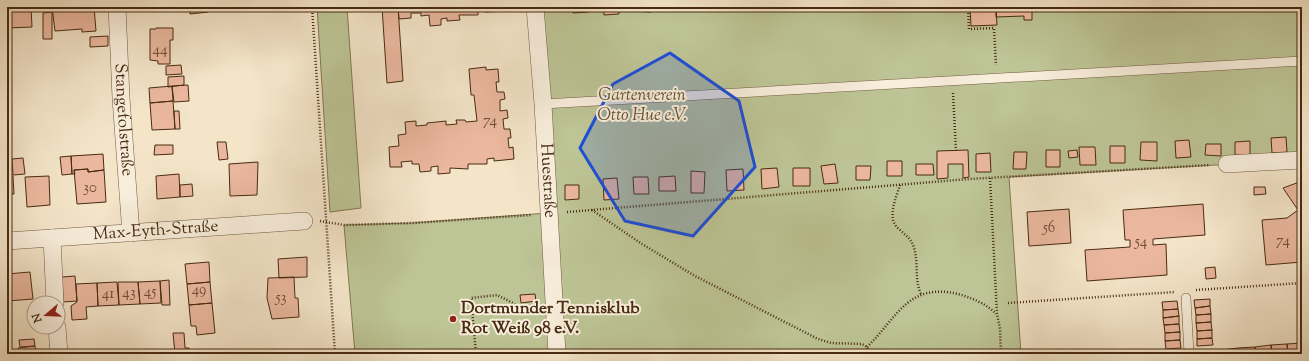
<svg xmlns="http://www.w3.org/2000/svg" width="1309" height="361" viewBox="0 0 1309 361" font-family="'Sorts Mill Goudy',serif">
	<rect width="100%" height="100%" fill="#f4e5c9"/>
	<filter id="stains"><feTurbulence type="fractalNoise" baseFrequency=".005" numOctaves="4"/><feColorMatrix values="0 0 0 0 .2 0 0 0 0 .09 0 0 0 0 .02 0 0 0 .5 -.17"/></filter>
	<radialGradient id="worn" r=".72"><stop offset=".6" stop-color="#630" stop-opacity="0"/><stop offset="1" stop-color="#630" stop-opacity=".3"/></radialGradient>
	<path fill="#bdc495" stroke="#827854" d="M 317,7 L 347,7 L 361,208 L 330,212 Z
		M 535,7 L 1302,7 L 1302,160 L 1009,177 L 1021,354 L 355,354 L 344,225 L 412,223 L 548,213 Z"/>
	<path fill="#ebb89f" stroke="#482b12" d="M 7,7 L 31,7 L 32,27 L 7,28 Z
		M 52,7 L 94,7 L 96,31 L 82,32 L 82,29 L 55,31 Z
		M 190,7 L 207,7 L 208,12 L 190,14 Z
		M 382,7 L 398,7 L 403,81 L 387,83 Z
		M 398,7 L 506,7 L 506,11 L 485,12 L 484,10 L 478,10 L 478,15 L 459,15 L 460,20 L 447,21 L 447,18 L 441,19 L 441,25 L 430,26 L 429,15 L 421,16 L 421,13 L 411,13 L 411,18 L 399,19 Z
		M 572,7 L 589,7 L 589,12 L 573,13 Z
		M 603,7 L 619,7 L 619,14 L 604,15 Z
		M 631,7 L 651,7 L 651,12 L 631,11 Z
		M 796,7 L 810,7 L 810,10 L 796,10 Z
		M 970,7 L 996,7 L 997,25 L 971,26 Z
		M 996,7 L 1032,7 L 1032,20 L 1024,20 L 1024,16 L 996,17 Z
		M 52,12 L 52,39 L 43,39 L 43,13 Z
		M 156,28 L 173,28 L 173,40 L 170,40 L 170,64 L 158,64 L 158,61 L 150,60 L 150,29 L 156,29 Z
		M 108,36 L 108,46 L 90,47 L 90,37 Z
		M 181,65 L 182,74 L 166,75 L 166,66 Z
		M 486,67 L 486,70 L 498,69 L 499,82 L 496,82 L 497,92 L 504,92 L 505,99 L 500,100 L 500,111 L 507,110 L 508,118 L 503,119 L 504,129 L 510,129 L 511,138 L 508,138 L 509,148 L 513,147 L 514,159 L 494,161 L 494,158 L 487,159 L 487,164 L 468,164 L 468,169 L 450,168 L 450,173 L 438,174 L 438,166 L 431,167 L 431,171 L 420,172 L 419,164 L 412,164 L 412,161 L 401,162 L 402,167 L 390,167 L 389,147 L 399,146 L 398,135 L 406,134 L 405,122 L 416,121 L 416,126 L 427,125 L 427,123 L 446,121 L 446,125 L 457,124 L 456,120 L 465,120 L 466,122 L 477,121 L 474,95 L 471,95 L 469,69 Z
		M 184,76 L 184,85 L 168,87 L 168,77 Z
		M 188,85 L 189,101 L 174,102 L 172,86 Z
		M 172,86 L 173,101 L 150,103 L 149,88 Z
		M 173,101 L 175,129 L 152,130 L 150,103 Z
		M 174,111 L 179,111 L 180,129 L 175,129 Z
		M 1286,137 L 1287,152 L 1272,153 L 1271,138 Z
		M 1189,140 L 1191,157 L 1176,158 L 1175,141 Z
		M 1250,141 L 1250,155 L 1235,155 L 1235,142 Z
		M 217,142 L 226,142 L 228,159 L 219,160 Z
		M 1141,142 L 1157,142 L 1157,161 L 1140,160 Z
		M 1206,144 L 1221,144 L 1221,156 L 1205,155 Z
		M 155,145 L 173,145 L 173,154 L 154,155 Z
		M 1110,146 L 1125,146 L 1125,163 L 1110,163 Z
		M 1079,147 L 1095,147 L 1096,165 L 1080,165 Z
		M 968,150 L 969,177 L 963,178 L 963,164 L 948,164 L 948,178 L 937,179 L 937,151 Z
		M 1046,150 L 1060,150 L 1060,167 L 1046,167 Z
		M 1077,150 L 1078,157 L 1069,158 L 1068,151 Z
		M 1014,152 L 1027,152 L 1026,169 L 1013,169 Z
		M 990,153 L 991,172 L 976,172 L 976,154 Z
		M 103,154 L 104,170 L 88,172 L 88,169 L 74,170 L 75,174 L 72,174 L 71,156 Z
		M 71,156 L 72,174 L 62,175 L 60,157 Z
		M 23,158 L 25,174 L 13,175 L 12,159 Z
		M 887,161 L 902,161 L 902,176 L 887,176 Z
		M 258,162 L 257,195 L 230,196 L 229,164 Z
		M 835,164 L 838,183 L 824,184 L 821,166 Z
		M 916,164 L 933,164 L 934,175 L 916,175 Z
		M 856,166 L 871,166 L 870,180 L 856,180 Z
		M 777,168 L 779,187 L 762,189 L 761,169 Z
		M 793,168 L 810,168 L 810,186 L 793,186 Z
		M 88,169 L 88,172 L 104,170 L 106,202 L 77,204 L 74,170 Z
		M 743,169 L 744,190 L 727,191 L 726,170 Z
		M 691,171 L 705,172 L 704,193 L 691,193 Z
		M 179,174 L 180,197 L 157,199 L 156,176 Z
		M 7,176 L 13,176 L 14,194 L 7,194 Z
		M 49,176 L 50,205 L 27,207 L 25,177 Z
		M 675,176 L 676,191 L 659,191 L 659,177 Z
		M 633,177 L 648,177 L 649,194 L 634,194 Z
		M 617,178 L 619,199 L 604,200 L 603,179 Z
		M 1302,181 L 1302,262 L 1266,265 L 1262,220 L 1287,218 L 1298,210 L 1283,188 Z
		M 192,184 L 193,196 L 180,197 L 180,185 Z
		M 565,185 L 579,185 L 579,199 L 565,200 Z
		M 1254,187 L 1265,187 L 1266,194 L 1254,195 Z
		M 1203,204 L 1205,235 L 1153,239 L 1153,245 L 1166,244 L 1167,275 L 1087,281 L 1085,250 L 1130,247 L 1130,240 L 1125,240 L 1123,210 Z
		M 1069,209 L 1071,243 L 1029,246 L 1027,212 Z
		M 307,257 L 307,277 L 279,278 L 278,259 Z
		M 209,262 L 210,282 L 187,284 L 185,264 Z
		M 1215,267 L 1216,278 L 1206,279 L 1205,268 Z
		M 30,272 L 33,299 L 7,301 L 7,274 Z
		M 75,276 L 77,301 L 63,302 L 62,277 Z
		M 294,277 L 295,298 L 298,298 L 299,317 L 272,319 L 267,298 L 268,278 Z
		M 169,280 L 170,305 L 162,305 L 160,281 Z
		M 160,281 L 161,303 L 140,304 L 138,282 Z
		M 117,282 L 119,305 L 98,306 L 97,283 Z
		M 118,282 L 138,282 L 140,304 L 119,305 Z
		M 210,282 L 212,303 L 189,305 L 187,284 Z
		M 97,283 L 98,306 L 86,307 L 87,319 L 72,320 L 71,306 L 77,302 L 76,284 Z
		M 535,294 L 536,301 L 521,303 L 520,295 Z
		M 1210,299 L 1210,306 L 1195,308 L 1194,300 Z
		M 1177,301 L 1178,309 L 1163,310 L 1162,302 Z
		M 212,303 L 215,333 L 197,335 L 196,326 L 191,326 L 189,305 Z
		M 1210,306 L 1211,314 L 1196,315 L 1195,308 Z
		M 1178,309 L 1179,316 L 1163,318 L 1163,310 Z
		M 1211,314 L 1211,322 L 1196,323 L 1196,315 Z
		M 1179,316 L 1179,324 L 1164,325 L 1163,318 Z
		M 1211,322 L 1212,330 L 1197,331 L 1196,323 Z
		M 1179,324 L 1180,332 L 1165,333 L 1164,325 Z
		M 1212,330 L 1212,338 L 1197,339 L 1197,331 Z
		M 1180,332 L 1180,340 L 1165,341 L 1165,333 Z
		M 173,333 L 184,333 L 185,348 L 189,348 L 190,354 L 175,354 Z
		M 1212,338 L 1213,345 L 1197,346 L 1197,339 Z
		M 34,339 L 35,346 L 20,347 L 19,340 Z
		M 1180,340 L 1181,348 L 1166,349 L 1165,341 Z
		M 1302,343 L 1302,354 L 1288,354 L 1287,344 Z
		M 1287,344 L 1288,354 L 1272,354 L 1271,345 Z
		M 1271,345 L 1272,354 L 1255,354 L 1255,347 Z
		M 35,346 L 36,354 L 18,354 L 18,348 Z
		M 1255,347 L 1255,354 L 1239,354 L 1238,348 Z
		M 1238,348 L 1239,354 L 1222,354 L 1221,350 Z"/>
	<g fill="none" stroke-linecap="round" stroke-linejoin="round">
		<defs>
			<path id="service" d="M 543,104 L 1302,61
				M 1186,298 L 1189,354"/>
			<g id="minor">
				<path id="s1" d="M 117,7 L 121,98 L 131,233"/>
				<path id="s2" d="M 535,7 L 543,104 L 557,354"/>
				<path d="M 1227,164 L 1302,160"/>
				<path d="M 52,238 L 55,303"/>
				<path id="s3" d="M 7,241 L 304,221"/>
				<path d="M 57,327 L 59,354"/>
			</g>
		</defs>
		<use href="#service" stroke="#735a40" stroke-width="10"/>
		<use href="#minor" stroke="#735a40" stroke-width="18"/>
		<path stroke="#482b12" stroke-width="2.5" stroke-dasharray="1 2" stroke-linecap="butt" d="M 312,7 L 335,354
			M 968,7 L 969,29 L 994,28 L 996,65
			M 953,93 L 956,151
			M 990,178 L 997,314 L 1000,329 L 1001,354
			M 900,185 C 896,198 886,219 899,229 C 905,235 912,239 914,248 C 919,264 914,279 921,294
			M 592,210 L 642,244 L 695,276 L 818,339 L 831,343 L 862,344 L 867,347 L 869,354
			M 567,212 L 969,179 L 1210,165
			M 320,221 L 344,225 L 412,223 L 532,215
			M 1196,290 L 1302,283
			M 1008,303 L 1175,292
			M 867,347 C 897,318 908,282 958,294 C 972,298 987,304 996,314
			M 476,354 L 471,298 L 497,295 L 515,304"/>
		<use href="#service" stroke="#f8eedc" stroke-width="9"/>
		<use href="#minor" stroke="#f8eedc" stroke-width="17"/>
	</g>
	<path fill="#1d4ed8" fill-opacity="0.2" stroke="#1d4ed8" stroke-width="3" stroke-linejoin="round" d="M 670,53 L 739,101 L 755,167 L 693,236 L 625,221 L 580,148 L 613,84 Z"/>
	<circle fill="#8f2418" stroke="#f8eedc" stroke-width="1.5" cx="453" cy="319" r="4"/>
	<g text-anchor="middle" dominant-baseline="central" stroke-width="4" stroke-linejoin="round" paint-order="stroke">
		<g font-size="15" fill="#714e35">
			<text x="160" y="50">44</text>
			<text x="490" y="121">74</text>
			<text x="90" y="188">30</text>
			<text x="1049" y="228">56</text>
			<text x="1283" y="241">74</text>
			<text x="1141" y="242">54</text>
			<text x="199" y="290">49</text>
			<text x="150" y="292">45</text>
			<text x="129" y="293">43</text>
			<text x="108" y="294">41</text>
			<text x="281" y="298">53</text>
		</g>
		<g font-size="17" font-style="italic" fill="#655133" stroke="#f8eedc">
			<text x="642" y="96">Gartenverein<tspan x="642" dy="20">Otto Hue e.V.</tspan></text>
		</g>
		<g font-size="17" fill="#482b12" stroke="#f8eedc">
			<text stroke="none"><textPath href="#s1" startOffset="113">Stangefolstraße</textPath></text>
			<text stroke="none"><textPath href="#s2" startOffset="174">Huestraße</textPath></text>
			<text stroke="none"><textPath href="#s3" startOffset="149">Max-Eyth-Straße</textPath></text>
		</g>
		<g font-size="17" font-weight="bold" fill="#482b12" stroke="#f8eedc" text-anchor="start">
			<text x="461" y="309">Dortmunder Tennisklub<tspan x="461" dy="20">Rot Weiß 98 e.V.</tspan></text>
		</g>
	</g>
	<rect width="1309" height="361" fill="none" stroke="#f4e5c9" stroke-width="24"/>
	<rect x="8" y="8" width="1293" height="345" fill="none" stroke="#482b12" stroke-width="2"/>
	<rect x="12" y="12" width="1285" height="337" fill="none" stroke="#482b12"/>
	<g transform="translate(46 315) rotate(251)"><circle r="19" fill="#f8eedc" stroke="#b2a08b"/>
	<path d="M0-3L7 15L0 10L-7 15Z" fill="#8f2418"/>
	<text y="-6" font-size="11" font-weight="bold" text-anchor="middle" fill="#482b12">N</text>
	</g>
	<rect width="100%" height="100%" filter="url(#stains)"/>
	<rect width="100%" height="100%" fill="url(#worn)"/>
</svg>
